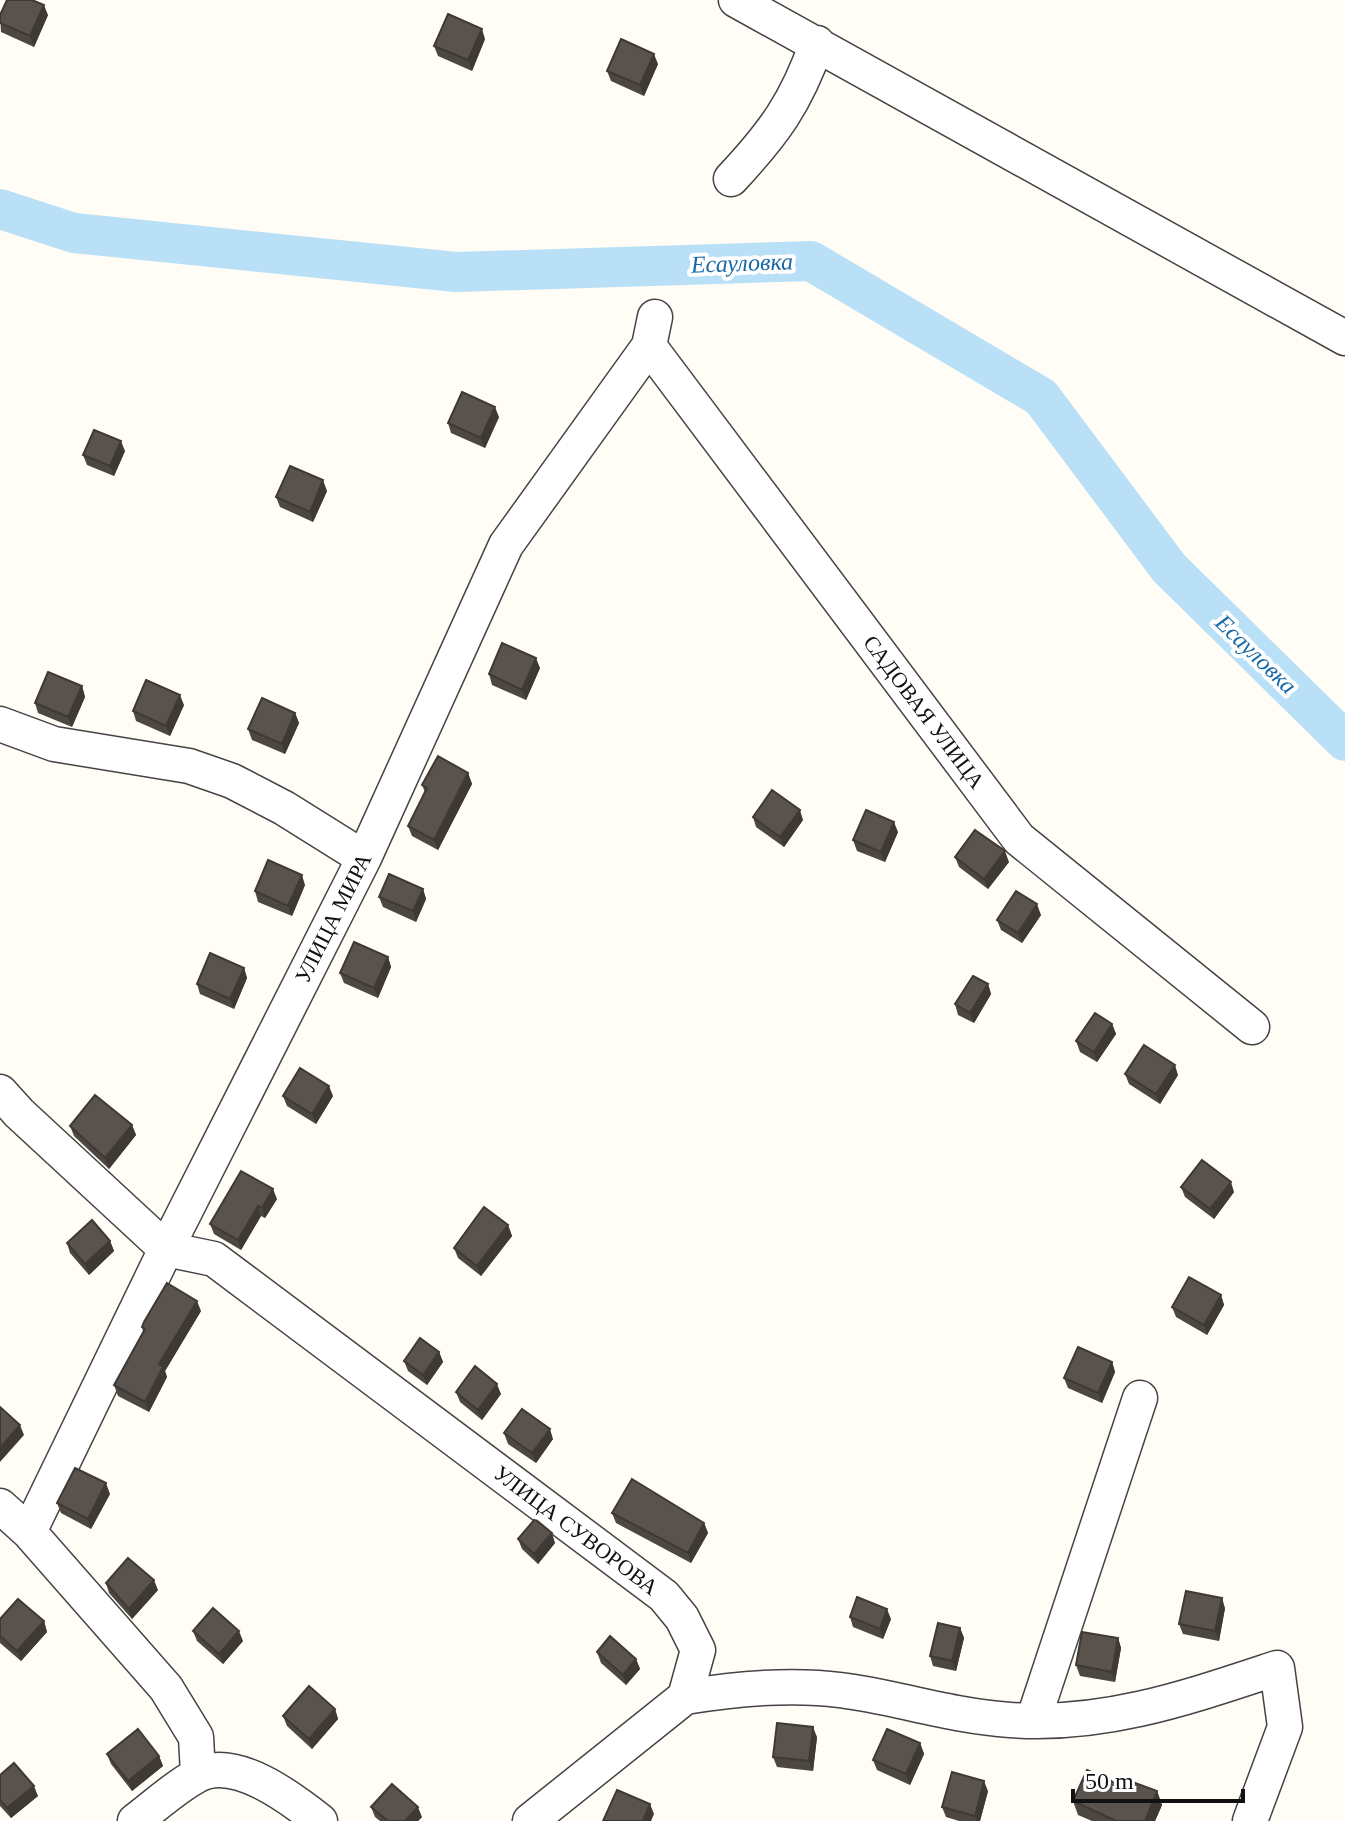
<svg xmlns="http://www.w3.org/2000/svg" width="1345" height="1821" viewBox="0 0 1345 1821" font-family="'Times New Roman',serif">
	<rect width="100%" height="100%" fill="#fffdf5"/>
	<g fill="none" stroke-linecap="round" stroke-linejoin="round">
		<path stroke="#b9e0f7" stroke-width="40" d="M 0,209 L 74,233 L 456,272 L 811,261 L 1041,397 L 1169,568 L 1345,741"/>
		<defs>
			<path id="minor" d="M 736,0 L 1345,338
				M 731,179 C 774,133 796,103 817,43
				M 649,346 L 1019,839 L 1252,1027
				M 0,724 L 54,744 L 189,766 L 232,781 L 284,808 L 364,858
				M 0,1092 L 19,1113 L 166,1249 L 214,1259 L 664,1596 L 682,1618 L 698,1650 L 685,1697
				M 0,1506 L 29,1532 L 166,1688 L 196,1737 L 198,1774
				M 29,1532 L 166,1249 L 364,858 L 506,545 L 649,346 L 655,317
				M 685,1697 C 728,1690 774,1685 818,1688 C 882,1692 945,1716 1010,1720 C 1104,1727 1189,1697 1277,1668 L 1285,1727 L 1250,1821
				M 1033,1721 L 1140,1398
				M 135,1821 C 155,1806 174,1788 196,1776 C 234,1754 292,1799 320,1821
				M 530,1821 L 685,1697"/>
		</defs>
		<use href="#minor" stroke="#444" stroke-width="37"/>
		<use href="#minor" stroke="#fff" stroke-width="34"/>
	</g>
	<path fill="#4d4742" d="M 0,15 L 48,15 L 34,47 L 1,32 Z
		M 485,39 L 472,71 L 438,56 L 434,46 Z
		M 658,64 L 644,96 L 611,81 L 607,71 Z
		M 499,417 L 485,448 L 451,433 L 448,423 Z
		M 125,451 L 114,476 L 87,465 L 83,455 Z
		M 327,491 L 313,522 L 280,507 L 276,497 Z
		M 540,668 L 526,700 L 492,685 L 489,674 Z
		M 82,686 L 85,697 L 72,727 L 38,713 L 35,703 Z
		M 184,705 L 170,736 L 136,721 L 133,711 Z
		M 295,713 L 299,723 L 285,754 L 252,740 L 248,729 Z
		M 468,773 L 472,784 L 438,850 L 412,836 L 408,826 L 425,792 L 422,785 Z
		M 753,817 L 803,820 L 784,847 L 756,827 Z
		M 898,832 L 885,862 L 857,851 L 853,840 Z
		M 955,857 L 1009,862 L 988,889 L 959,867 Z
		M 305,885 L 292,916 L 258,902 L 255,891 Z
		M 423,889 L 426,899 L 416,922 L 383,907 L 379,897 Z
		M 1041,915 L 1022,943 L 1001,930 L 997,920 Z
		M 388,957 L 391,967 L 378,998 L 344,983 L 340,973 Z
		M 244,968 L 247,978 L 234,1009 L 200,994 L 197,984 Z
		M 988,984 L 991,994 L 974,1023 L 958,1015 L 955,1004 Z
		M 1112,1024 L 1116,1034 L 1097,1062 L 1080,1052 L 1076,1041 Z
		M 1125,1074 L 1178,1075 L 1160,1104 L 1129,1084 Z
		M 283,1096 L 333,1096 L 316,1124 L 287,1106 Z
		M 132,1125 L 136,1135 L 109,1169 L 74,1136 L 70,1126 Z
		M 1181,1187 L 1234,1192 L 1214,1219 L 1185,1197 Z
		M 277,1199 L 265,1218 L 261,1216 L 241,1250 L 214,1234 L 210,1224 Z
		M 508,1225 L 512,1236 L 481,1276 L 458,1258 L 454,1248 Z
		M 110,1241 L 114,1251 L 89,1275 L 70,1253 L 67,1243 Z
		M 1221,1295 L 1224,1305 L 1207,1335 L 1176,1317 L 1172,1307 Z
		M 201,1311 L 165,1371 L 167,1377 L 149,1412 L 118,1396 L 114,1385 L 143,1332 L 142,1327 Z
		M 439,1352 L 443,1362 L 427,1385 L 408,1371 L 404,1361 Z
		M 1112,1362 L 1115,1372 L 1102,1403 L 1068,1388 L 1064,1378 Z
		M 456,1392 L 501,1394 L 482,1420 L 460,1402 Z
		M 504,1433 L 553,1439 L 536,1463 L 508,1444 Z
		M 110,1494 L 91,1529 L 61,1513 L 57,1503 Z
		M 612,1513 L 704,1523 L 708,1533 L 691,1563 L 616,1523 Z
		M 518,1539 L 555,1543 L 538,1564 L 522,1549 Z
		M 106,1583 L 158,1590 L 132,1619 L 109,1593 Z
		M 1225,1608 L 1219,1641 L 1183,1634 L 1179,1624 Z
		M 850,1617 L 891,1619 L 883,1639 L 853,1627 Z
		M 0,1619 L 44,1621 L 47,1632 L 21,1661 L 0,1643 Z
		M 960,1628 L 964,1638 L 956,1671 L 933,1666 L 930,1656 Z
		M 193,1631 L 243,1641 L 223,1664 L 197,1641 Z
		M 1118,1638 L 1121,1648 L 1115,1682 L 1080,1676 L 1076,1665 Z
		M 597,1652 L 636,1659 L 640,1669 L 626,1685 L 601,1663 Z
		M 335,1709 L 338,1719 L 312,1749 L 287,1726 L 283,1716 Z
		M 817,1737 L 813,1771 L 777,1767 L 773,1757 Z
		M 920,1743 L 924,1754 L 910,1785 L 877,1770 L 873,1760 Z
		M 107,1754 L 159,1756 L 163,1766 L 132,1791 L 111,1764 Z
		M 0,1775 L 38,1796 L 11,1818 L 0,1806 Z
		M 1127,1788 L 1157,1791 L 1162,1805 L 1155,1821 L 1092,1821 L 1078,1815 L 1073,1801 Z
		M 988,1791 L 980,1821 L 959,1821 L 946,1817 L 942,1807 Z
		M 371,1807 L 422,1817 L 418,1821 L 380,1821 L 375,1817 Z"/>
	<path fill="#3f3936" d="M 44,5 L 48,15 L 34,47 L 30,36 Z
		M 482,29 L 485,39 L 472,71 L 468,60 Z
		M 654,54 L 658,64 L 644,96 L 640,85 Z
		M 495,407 L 499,417 L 485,448 L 481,438 Z
		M 121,441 L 125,451 L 114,476 L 110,466 Z
		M 323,480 L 327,491 L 313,522 L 310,512 Z
		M 536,658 L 540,668 L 526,700 L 522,690 Z
		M 82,686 L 85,697 L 72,727 L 68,717 Z
		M 180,695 L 184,705 L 170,736 L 166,726 Z
		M 295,713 L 299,723 L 285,754 L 282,744 Z
		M 468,773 L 472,784 L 438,850 L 434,840 Z
		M 800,810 L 803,820 L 784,847 L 780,837 Z
		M 894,822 L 898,832 L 885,862 L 881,852 Z
		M 1005,851 L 1009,862 L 988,889 L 984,879 Z
		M 302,875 L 305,885 L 292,916 L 288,906 Z
		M 423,889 L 426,899 L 416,922 L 413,911 Z
		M 1037,904 L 1041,915 L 1022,943 L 1018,933 Z
		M 388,957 L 391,967 L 378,998 L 374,988 Z
		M 244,968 L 247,978 L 234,1009 L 230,999 Z
		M 988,984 L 991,994 L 974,1023 L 970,1013 Z
		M 1112,1024 L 1116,1034 L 1097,1062 L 1094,1052 Z
		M 1175,1065 L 1178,1075 L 1160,1104 L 1156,1094 Z
		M 329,1086 L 333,1096 L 316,1124 L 312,1114 Z
		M 132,1125 L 136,1135 L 109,1169 L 105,1158 Z
		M 1231,1182 L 1234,1192 L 1214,1219 L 1210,1209 Z
		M 273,1189 L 277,1199 L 265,1218 L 262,1208 Z
		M 258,1206 L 261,1216 L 241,1250 L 238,1240 Z
		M 508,1225 L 512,1236 L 481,1276 L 477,1266 Z
		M 110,1241 L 114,1251 L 89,1275 L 85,1264 Z
		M 1221,1295 L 1224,1305 L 1207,1335 L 1204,1325 Z
		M 197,1301 L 201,1311 L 165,1371 L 167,1377 L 149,1412 L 145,1402 L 159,1364 Z
		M 439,1352 L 443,1362 L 427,1385 L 423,1375 Z
		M 1112,1362 L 1115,1372 L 1102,1403 L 1098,1393 Z
		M 497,1384 L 501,1394 L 482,1420 L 478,1410 Z
		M 20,1425 L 24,1435 L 0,1462 L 0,1448 Z
		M 550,1429 L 553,1439 L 536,1463 L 532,1453 Z
		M 106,1483 L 110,1494 L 91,1529 L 88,1519 Z
		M 704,1523 L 708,1533 L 691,1563 L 688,1553 Z
		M 552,1533 L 555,1543 L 538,1564 L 534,1554 Z
		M 154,1580 L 158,1590 L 132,1619 L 129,1609 Z
		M 1222,1598 L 1225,1608 L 1219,1641 L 1215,1631 Z
		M 887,1609 L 891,1619 L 883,1639 L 880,1629 Z
		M 44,1621 L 47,1632 L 21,1661 L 17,1651 Z
		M 960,1628 L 964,1638 L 956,1671 L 952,1661 Z
		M 239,1631 L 243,1641 L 223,1664 L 219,1654 Z
		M 1118,1638 L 1121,1648 L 1115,1682 L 1112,1672 Z
		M 636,1659 L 640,1669 L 626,1685 L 623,1675 Z
		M 335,1709 L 338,1719 L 312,1749 L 309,1739 Z
		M 813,1727 L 817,1737 L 813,1771 L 809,1761 Z
		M 920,1743 L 924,1754 L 910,1785 L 906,1774 Z
		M 159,1756 L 163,1766 L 132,1791 L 128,1781 Z
		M 984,1781 L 988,1791 L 980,1821 L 977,1821 L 975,1816 Z
		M 34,1786 L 38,1796 L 11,1818 L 7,1808 Z
		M 1157,1791 L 1162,1805 L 1155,1821 L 1145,1821 Z
		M 650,1804 L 654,1814 L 651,1821 L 643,1821 Z
		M 418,1807 L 422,1817 L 418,1821 L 405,1821 Z"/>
	<path fill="#5a524d" stroke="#3f3936" stroke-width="2" d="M 7,0 L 32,0 L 44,5 L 30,36 L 0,23 L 0,15 Z
		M 448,14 L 482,29 L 468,60 L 434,46 Z
		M 621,39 L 654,54 L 640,85 L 607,71 Z
		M 462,392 L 495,407 L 481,438 L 448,423 Z
		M 94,430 L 121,441 L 110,466 L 83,455 Z
		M 290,466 L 323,480 L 310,512 L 276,497 Z
		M 502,643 L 536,658 L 522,690 L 489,674 Z
		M 48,672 L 82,686 L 68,717 L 35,703 Z
		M 146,680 L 180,695 L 166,726 L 133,711 Z
		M 262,698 L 295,713 L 282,744 L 248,729 Z
		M 438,756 L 468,773 L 434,840 L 408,826 L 427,788 L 422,785 Z
		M 772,790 L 800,810 L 780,837 L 753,817 Z
		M 866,810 L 894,822 L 881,852 L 853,840 Z
		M 975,830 L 1005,851 L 984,879 L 955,857 Z
		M 268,860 L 302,875 L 288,906 L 255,891 Z
		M 389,874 L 423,889 L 413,911 L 379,897 Z
		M 1016,891 L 1037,904 L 1018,933 L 997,920 Z
		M 354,942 L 388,957 L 374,988 L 340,973 Z
		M 210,953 L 244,968 L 230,999 L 197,984 Z
		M 973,976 L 988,984 L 970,1013 L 955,1004 Z
		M 1095,1013 L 1112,1024 L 1094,1052 L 1076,1041 Z
		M 1144,1045 L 1175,1065 L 1156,1094 L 1125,1074 Z
		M 300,1068 L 329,1086 L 312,1114 L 283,1096 Z
		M 95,1095 L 132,1125 L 105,1158 L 70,1126 Z
		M 1202,1160 L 1231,1182 L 1210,1209 L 1181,1187 Z
		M 241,1171 L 273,1189 L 262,1208 L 258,1206 L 238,1240 L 210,1224 Z
		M 484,1207 L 508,1225 L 477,1266 L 454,1248 Z
		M 92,1220 L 110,1241 L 85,1264 L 67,1243 Z
		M 1189,1277 L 1221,1295 L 1204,1325 L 1172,1307 Z
		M 167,1283 L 197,1301 L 159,1364 L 163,1367 L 145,1402 L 114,1385 L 145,1329 L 142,1327 L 144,1322 Z
		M 420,1338 L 439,1352 L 423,1375 L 404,1361 Z
		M 1078,1347 L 1112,1362 L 1098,1393 L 1064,1378 Z
		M 475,1366 L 497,1384 L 478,1410 L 456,1392 Z
		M 0,1407 L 20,1425 L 0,1448 Z
		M 522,1409 L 550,1429 L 532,1453 L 504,1433 Z
		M 75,1468 L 106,1483 L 88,1519 L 57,1503 Z
		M 632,1479 L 704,1523 L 688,1553 L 612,1513 Z
		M 535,1519 L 552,1533 L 534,1554 L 518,1539 Z
		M 128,1558 L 154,1580 L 129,1609 L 106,1583 Z
		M 1186,1591 L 1222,1598 L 1215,1631 L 1179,1624 Z
		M 857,1597 L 887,1609 L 880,1629 L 850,1617 Z
		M 18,1599 L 44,1621 L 17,1651 L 0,1636 L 0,1619 Z
		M 213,1608 L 239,1631 L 219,1654 L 193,1631 Z
		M 938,1623 L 960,1628 L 952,1661 L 930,1656 Z
		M 1082,1632 L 1118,1638 L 1112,1672 L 1076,1665 Z
		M 610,1636 L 636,1659 L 623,1675 L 597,1652 Z
		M 309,1686 L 335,1709 L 309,1739 L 283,1716 Z
		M 777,1723 L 813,1727 L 809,1761 L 773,1757 Z
		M 138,1729 L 159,1756 L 128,1781 L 107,1754 Z
		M 887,1729 L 920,1743 L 906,1774 L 873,1760 Z
		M 14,1763 L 34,1786 L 7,1808 L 0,1800 L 0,1775 Z
		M 1087,1770 L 1127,1788 L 1130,1781 L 1157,1791 L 1145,1821 L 1114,1821 L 1114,1820 L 1073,1801 Z
		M 952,1772 L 984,1781 L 975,1816 L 942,1807 Z
		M 392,1784 L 418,1807 L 405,1821 L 388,1821 L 371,1807 Z
		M 617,1790 L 650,1804 L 643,1821 L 603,1821 Z"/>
	<g text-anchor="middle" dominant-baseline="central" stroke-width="8" stroke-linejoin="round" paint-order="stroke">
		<g font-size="22" fill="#111" stroke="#fff">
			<text transform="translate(924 712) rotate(53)">САДОВАЯ УЛИЦА</text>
			<text transform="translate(333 918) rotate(-63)">УЛИЦА МИРА</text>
			<text transform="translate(576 1530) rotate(37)">УЛИЦА СУВОРОВА</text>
		</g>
		<g font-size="24" font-style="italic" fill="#1768a6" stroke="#fff">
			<text transform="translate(742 263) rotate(-2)">Есауловка</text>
			<text transform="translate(1256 654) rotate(44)">Есауловка</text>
		</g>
	</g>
	<path d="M1073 1789v12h170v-12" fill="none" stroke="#111111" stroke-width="4"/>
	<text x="1085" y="1789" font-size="24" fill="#111111" stroke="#ffffff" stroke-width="6" paint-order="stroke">50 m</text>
</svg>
